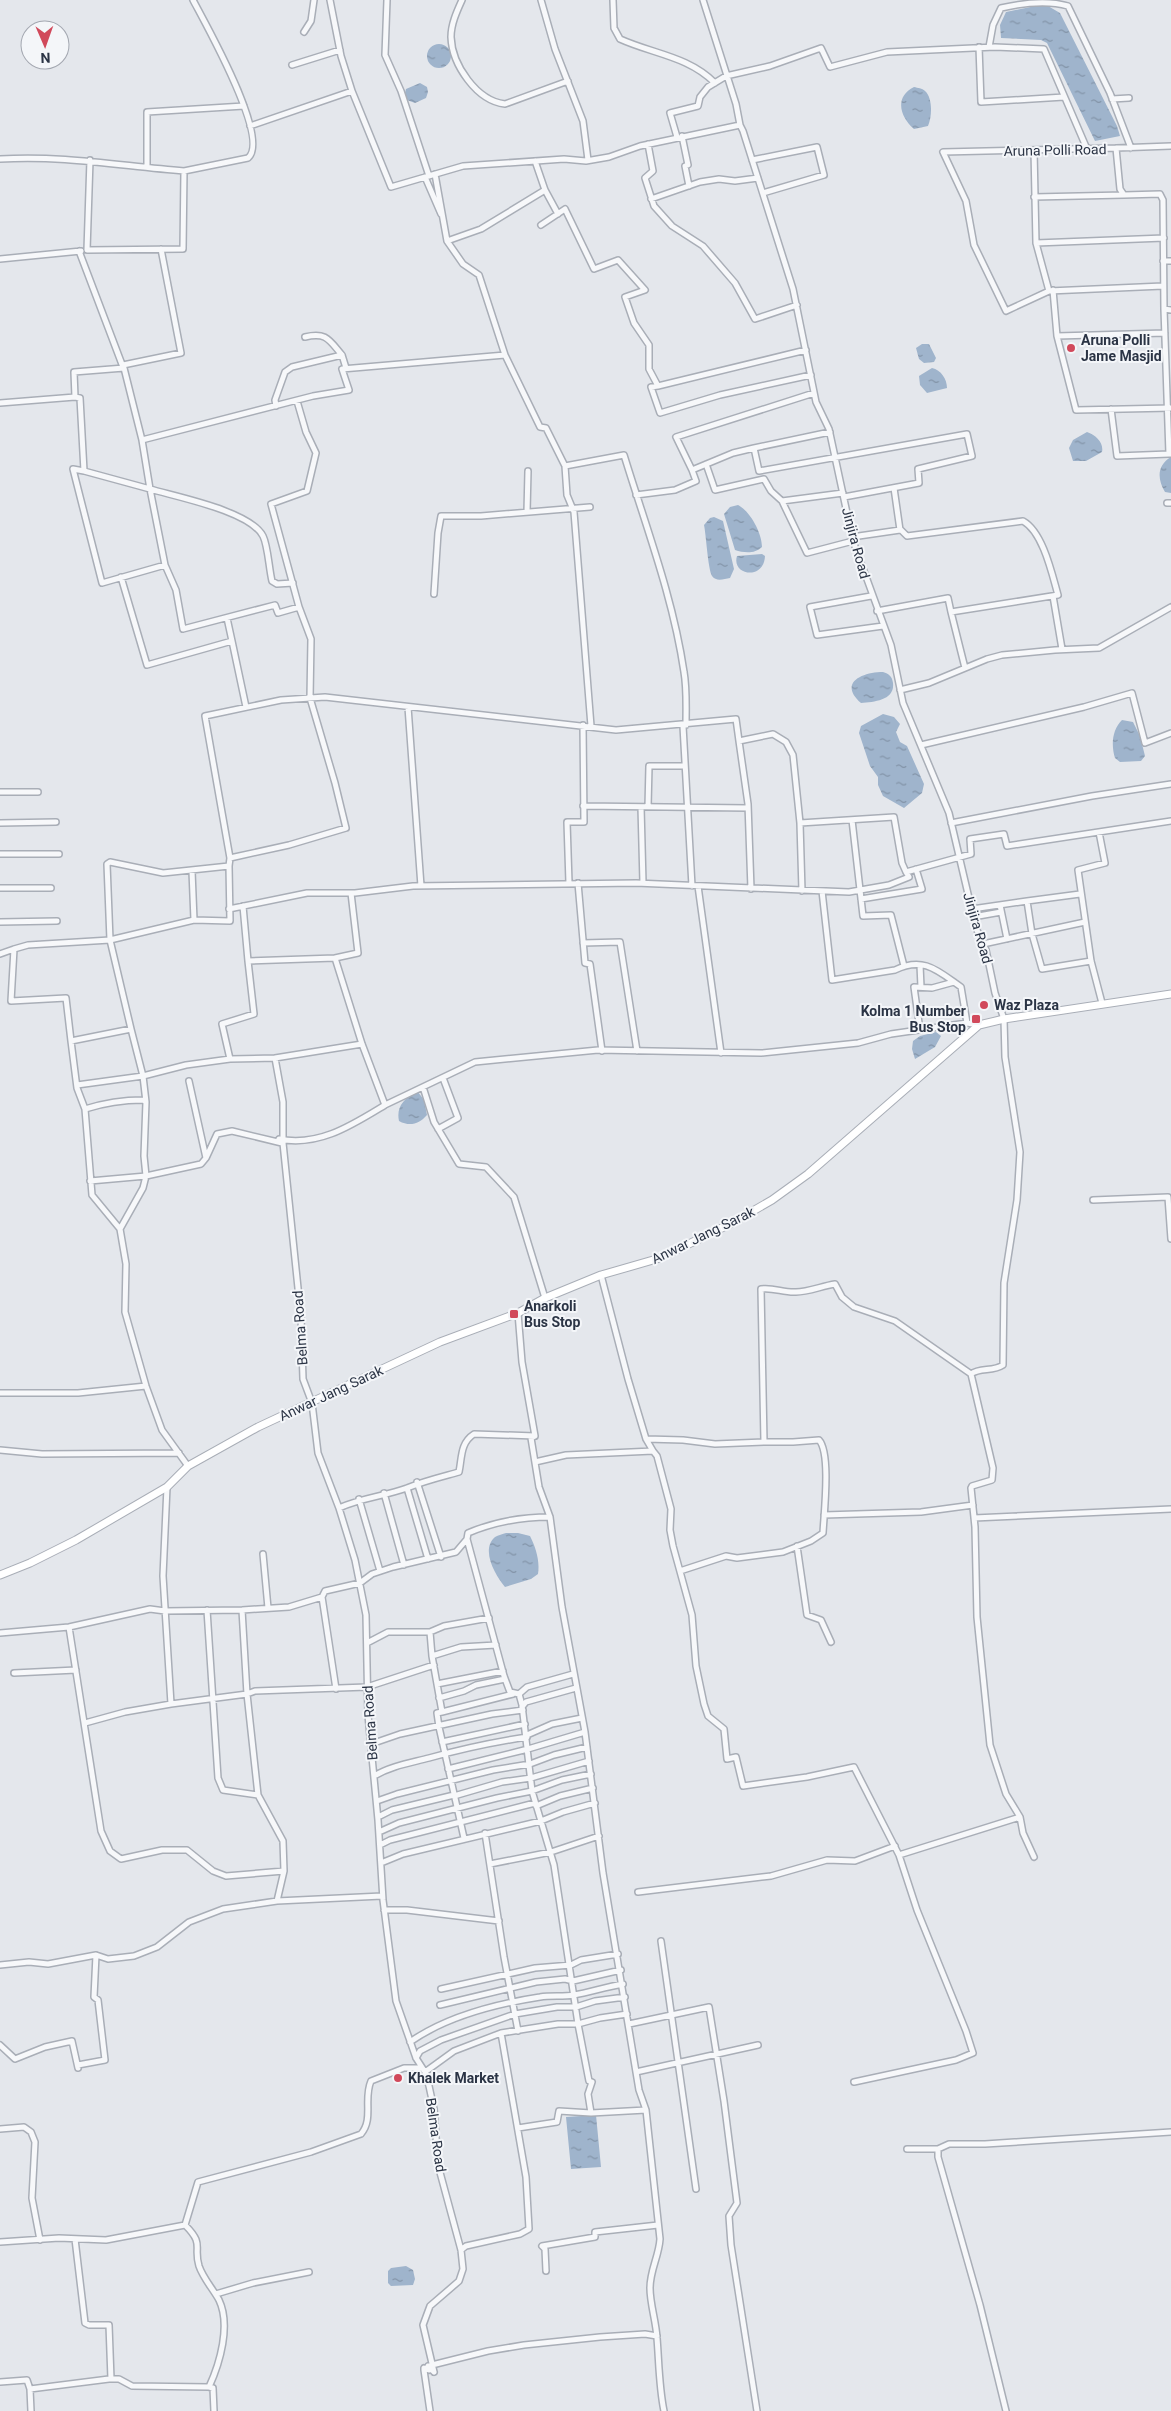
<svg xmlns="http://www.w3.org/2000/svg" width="1171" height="2411" viewBox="0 0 1171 2411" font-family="Roboto,sans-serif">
	<defs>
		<pattern id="water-ripples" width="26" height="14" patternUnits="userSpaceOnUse" patternTransform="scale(1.25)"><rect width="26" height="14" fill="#9fb4cc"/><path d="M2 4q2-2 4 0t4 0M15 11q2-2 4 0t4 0" fill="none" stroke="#8293a7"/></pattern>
	</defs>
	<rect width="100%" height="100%" fill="#e4e7ec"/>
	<path fill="url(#water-ripples)" d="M 1040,5 L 1048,6 L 1060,13 L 1117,126 L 1120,136 L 1095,141 L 1047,43 L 1041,40 L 1001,38 L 1000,25 L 1006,12 Z
		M427 56a12 12 0 1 1 24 0a12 12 0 1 1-24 0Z
		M 420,83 L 427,87 L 428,92 L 426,98 L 415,103 L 407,100 L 405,93 L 406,89 Z
		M 914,87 C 918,88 922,88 925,91 C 933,98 932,117 928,126 L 914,129 C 900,117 894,97 914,87 Z
		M 922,344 L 929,344 L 936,358 L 934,362 L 924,363 L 919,359 L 916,348 Z
		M 932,368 C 941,370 947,379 947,388 L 927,393 L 920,385 L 919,376 Z
		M 1087,432 C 1096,435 1104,443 1102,452 L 1086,461 L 1073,461 L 1069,448 L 1073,440 Z
		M 1171,457 L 1171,493 L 1165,492 C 1157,479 1157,465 1171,457 Z
		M 738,505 C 750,511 762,533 762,547 C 755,554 744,553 735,550 L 724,514 L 730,507 Z
		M 714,517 L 723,521 L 734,569 L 730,578 C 724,579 716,582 712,576 C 708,569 706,534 704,525 L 710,518 Z
		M 762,554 L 765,556 C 764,581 731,575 737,556 Z
		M 883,672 C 889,674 892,676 893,683 C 895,700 875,702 861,703 C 838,683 862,672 883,672 Z
		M 883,714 L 894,717 L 900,724 L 896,732 L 900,742 L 907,746 L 924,784 L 922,793 L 904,808 L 883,796 L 878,785 L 878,777 L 870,766 L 859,733 L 861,726 Z
		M 1122,720 L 1133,722 L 1140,736 L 1145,756 L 1141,761 L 1120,762 L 1115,758 C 1111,745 1112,730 1122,720 Z
		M 936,1032 L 941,1036 L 935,1047 L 915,1059 L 912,1049 L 913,1041 L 920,1036 Z
		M 415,1092 L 418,1092 L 424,1100 L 427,1115 C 419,1124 410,1127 399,1121 C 396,1107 404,1099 415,1092 Z
		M 506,1533 L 518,1533 L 530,1536 C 536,1548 540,1561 538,1574 L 531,1579 L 505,1587 C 496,1576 480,1550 495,1537 C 498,1535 503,1534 506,1533 Z
		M 596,2115 L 601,2167 L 571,2169 L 566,2117 Z
		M 406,2266 L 413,2270 L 415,2279 L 413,2285 L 391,2286 L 388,2283 L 388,2271 L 391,2268 Z"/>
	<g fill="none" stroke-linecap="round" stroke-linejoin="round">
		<defs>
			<path id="minor" d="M 330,0 L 341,56 L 352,91
				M 387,0 L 385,55 L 401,91 L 429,176
				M 462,0 C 457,11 451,24 451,37 C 452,65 477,101 505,104 L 568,81
				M 541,0 L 555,49 L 583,121 L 588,160
				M 613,0 L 614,28 L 620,39 C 653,54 688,56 715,83
				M 703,0 L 736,104 L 740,125
				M 304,32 L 311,21 L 314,0
				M 979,47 L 981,102 L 1064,97
				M 989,47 L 993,25 L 1001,8 C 1023,3 1047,0 1068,6 L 1110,93 L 1131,148
				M 292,65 L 340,50
				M 1112,99 L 1129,98
				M 250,126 L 352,91 L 391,187 L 463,166 L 564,159 L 586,161 L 609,157 L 640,146 L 740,125 L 743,131 L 793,289 L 816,402 L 829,429 L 853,541 L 891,645 L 903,703 L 949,813 L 976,928 L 986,950 L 995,993 L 1004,1019 L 1005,1057 L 1020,1152 L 1017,1200 L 1004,1283 L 1003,1365 C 993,1372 980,1367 971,1374 L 993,1468 L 992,1480 L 972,1486 L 971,1488 L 975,1527 L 977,1617 L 990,1745 L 1006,1794 L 1020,1817 L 1023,1833 L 1034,1857
				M 682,136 L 688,165 L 685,166 L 689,186
				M 677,137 L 670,113 L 698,106 L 700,97 L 708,87 L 726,76 L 770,66 L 821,48 L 830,67 L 887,52 L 995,47 L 1044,49 L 1087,149
				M 648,144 L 653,171 L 645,178 L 654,206 L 672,226 L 703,246 L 735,283 L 755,319 L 797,305
				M 1116,148 L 1171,146
				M 1034,150 L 1036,243 L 1049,291 L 1163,286
				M 0,159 C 63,155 121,166 184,171 L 183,249 L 87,250 L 90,160
				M 752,160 L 817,147 L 824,175 L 763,193
				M 535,161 L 545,190 L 558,214
				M 147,167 L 147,112 L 244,106
				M 184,171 L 248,158 C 271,139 205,23 193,0
				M 435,174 L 447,241 L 463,264 L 479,275 L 505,355
				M 425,177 L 441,214
				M 1034,197 L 1124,195
				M 651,199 L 700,182 L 719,179 L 735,181 L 758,178
				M 541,225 L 565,209 L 594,269 L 618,260 L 645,290 L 625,297 L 634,323 L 649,345 L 649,369 L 658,386 L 806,350
				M 447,241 L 481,229 L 545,190
				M 1036,243 L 1164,238
				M 79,251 L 123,367
				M 0,259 L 81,251
				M 1163,261 L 1171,261
				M 1053,290 L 1057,336 L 1165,333
				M 1049,291 L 1006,311 L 974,245 L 966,201 L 943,152 L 1116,148 L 1120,189 L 1124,195 L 1160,194 L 1163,200 L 1164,309 L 1171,310
				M 1164,309 L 1169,454 L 1171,454
				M 1057,336 L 1076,410 L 1171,408
				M 305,337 C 327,332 329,340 342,355
				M 123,365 L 181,353 L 161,249
				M 658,386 L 651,387 L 660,413 L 720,395 L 811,375
				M 75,397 L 74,372 L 124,368 L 142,440 L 150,489 C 177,497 250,511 263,536 C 268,546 269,569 272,581 L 277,584 L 293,583
				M 297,401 L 306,432 L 316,453 L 307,491 L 271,504 L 299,607
				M 0,403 L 75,397 L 80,398 L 84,471 L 150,489 L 165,565 L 176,590 L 183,629 L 275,605 L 278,613 L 299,607 L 311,639 L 310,698 L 335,783 L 346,828 L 289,845 L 230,858 L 229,866 L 163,873 L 110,862 L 107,864 L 110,940 L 194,920 L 192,871
				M 276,406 L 275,400 L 285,372 L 292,367 L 342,355 L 346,368
				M 1111,409 L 1117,456 L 1169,454
				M 142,440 L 313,396 L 349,390 L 342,369 L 505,355 L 540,427 L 546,428 L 565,466
				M 754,448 L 830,432
				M 706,464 L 715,490 L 764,479 L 771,491 L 782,501
				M 692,470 L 676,437 L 814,393
				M 84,471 L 73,469 L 102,583 L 165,565
				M 843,493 L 782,501 L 807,553 L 853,541
				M 636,495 L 675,490 L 696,481 L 692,470 L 733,453 L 754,448 L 759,471 L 967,434 L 972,456 L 918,469 L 919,483 L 844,497
				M 1167,503 L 1171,503
				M 527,512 L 528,471
				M 900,529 L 907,536 L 1023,521 C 1043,532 1052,574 1058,595 L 951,612 L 965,668
				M 852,537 L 900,530 L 894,488
				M 121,577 L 147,665 L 232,641 L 227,618
				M 434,594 L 438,533 L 441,516 L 481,516 L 590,507
				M 871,596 L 810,607 L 817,635 L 883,626
				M 1053,596 L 1062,649
				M 877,611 L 948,598 L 951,612
				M 232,641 L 246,707
				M 900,690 L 929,683 L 987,659 L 1002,655 L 1055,650 L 1099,648 L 1171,607
				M 408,707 L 421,886
				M 591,726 L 574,512 L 567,495 L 565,466 L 624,455 C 646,527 673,597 684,672 C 687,689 686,708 686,725
				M 683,726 L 692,886
				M 739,741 L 748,804 L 751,889
				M 921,745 L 1084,707 L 1132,693 L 1145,743 L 1171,733
				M 0,792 L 38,792
				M 583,806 L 748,808
				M 641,807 L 643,883
				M 648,807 L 649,766 L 685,766
				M 852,820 L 863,916 L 891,915 L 904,966
				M 0,823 L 56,822
				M 800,823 L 802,891
				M 951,823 L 1092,796 L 1171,784
				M 1099,832 L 1105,863 L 1078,870 L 1091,961 L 1102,1003
				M 0,854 L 59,854
				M 230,858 L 205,716 L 281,700 L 325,697 L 616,730 L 736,719 L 739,741 L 773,734 L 786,742 L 793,755 L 800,823 L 894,817 L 902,863 L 906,872 L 971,854 L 970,839 L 1004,834 L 1007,846 L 1171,821
				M 569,883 L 567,822 L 584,822 L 583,725
				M 578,883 L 585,963 L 590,964 L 602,1051
				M 698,886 L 721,1053
				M 0,888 L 51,888
				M 822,891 L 832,980 L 895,970 C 924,956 938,971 961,987 L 967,1023
				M 1080,894 L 1027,901 L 1032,934 L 1042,969 L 1091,961
				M 861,899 L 922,889 L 916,869
				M 1000,905 L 1007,939
				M 243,906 L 248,961
				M 229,909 L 307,893 L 355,893 L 413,886 L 636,883 L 849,892 L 889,885 L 909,877 L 906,872
				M 972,909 L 1027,901
				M 973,917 L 1001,912
				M 194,920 L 230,921 L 229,866
				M 0,922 L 57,921
				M 583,943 L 620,942 L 637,1051
				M 983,944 L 1085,922
				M 14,949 L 28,945 L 110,940 L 131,1029
				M 0,954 L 14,949 L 11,1001 L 66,998 L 71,1041 L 131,1029 L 143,1076 L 146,1102
				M 335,958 L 358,953 L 351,893
				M 920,965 L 921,987
				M 920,1030 L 914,987 L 932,988 L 954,982
				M 71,1041 L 77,1088 L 85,1109 L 92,1195 L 120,1229
				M 275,1058 L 283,1102 L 283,1143 L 301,1317 L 303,1379 L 312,1403 L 318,1453 L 339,1508 L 355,1560 L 366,1615 L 368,1715 L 378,1820 L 383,1900 L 396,2001 L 416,2058 L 425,2072 L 429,2086 L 434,2109 L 438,2165 L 461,2250 L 463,2269 L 459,2281 L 430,2306 L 423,2325 L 434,2372
				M 230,1059 L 222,1024 L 254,1014 L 248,961 L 335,958 L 362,1044 L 385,1105 L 475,1062 L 598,1050 L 761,1053 L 858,1043 L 891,1034 L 939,1027 L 967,1023 L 979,1025
				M 77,1085 L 143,1076 L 186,1065 L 230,1059 L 275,1058 L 362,1044
				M 423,1087 L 434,1122 L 459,1164 L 486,1167 L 514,1197 L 545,1298
				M 85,1109 C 104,1103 123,1100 143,1100 L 146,1102 L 144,1156 L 146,1176 L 143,1188 L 120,1229 L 126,1264 L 125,1312 L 146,1386 L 162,1430 L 188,1466
				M 438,1129 L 458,1118 L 443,1078
				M 283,1143 L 279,1139 C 319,1147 352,1125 385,1105
				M 206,1158 L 217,1134 L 232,1131 L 282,1143
				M 90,1181 L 146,1176 L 201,1164 L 206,1158 L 189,1081
				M 1093,1200 L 1168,1197 L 1171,1239
				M 601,1275 L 628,1379 L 646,1439 L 653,1451
				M 518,1313 L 522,1362 L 535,1436 L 531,1438 L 539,1487 L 550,1517 L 562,1607 L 585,1732 L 603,1873 L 639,2090 L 646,2110 L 660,2239 C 659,2256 650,2270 650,2288 C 650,2304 656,2321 657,2338 C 659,2362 659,2387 664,2411
				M 0,1393 L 78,1393 L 146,1386
				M 646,1439 L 683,1440 L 715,1444 L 764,1442 L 761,1289 C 773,1287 784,1293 796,1292 C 808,1292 822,1286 835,1284 L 842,1297 L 854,1307 L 895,1321 L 971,1374
				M 0,1450 L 42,1454 L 179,1453
				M 535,1462 L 566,1455 L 653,1451 L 657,1456 L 671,1509 L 670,1530 L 673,1546 L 692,1615 L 696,1666 L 704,1704 L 708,1716 L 724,1729 L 727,1759 L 736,1757 L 743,1786 L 807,1777 L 854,1767 L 899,1855 L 1020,1817
				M 417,1482 L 441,1557
				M 167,1487 L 163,1576 L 171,1704
				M 407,1488 L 428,1559
				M 384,1493 L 404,1565
				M 359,1499 L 380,1571
				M 339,1508 C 361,1498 385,1496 407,1488 C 424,1481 441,1477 459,1472 C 462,1458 460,1443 474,1434 L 535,1436
				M 824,1515 L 921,1512 L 973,1505
				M 974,1518 L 1171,1509
				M 467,1539 L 504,1676 L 510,1692 L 519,1694 L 522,1705 L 532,1791 L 554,1865 L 578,2024 L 589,2081 L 592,2082 L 588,2094 L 591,2113 L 646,2110
				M 797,1546 L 807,1615 L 821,1620 L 831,1642
				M 263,1554 L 268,1608
				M 680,1571 L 726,1556 L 737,1558 L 783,1552 L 811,1541 L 823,1533 C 824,1513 831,1453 819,1440 L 793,1442 L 764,1442
				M 322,1597 L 336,1689
				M 207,1610 L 218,1778 L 223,1790 L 258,1795
				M 242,1610 L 247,1694 L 258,1795 L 283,1841 L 284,1871
				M 69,1627 L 101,1831 L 110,1851 L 121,1859 L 162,1850 L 187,1850 L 213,1871 L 226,1876 L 284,1871 L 277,1901
				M 430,1632 L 432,1656 L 442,1712 L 437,1713 L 439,1727 L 464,1838
				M 0,1633 L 69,1627 L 150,1609 L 165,1611 L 242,1610 L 289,1607 L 322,1597 L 325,1591 L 360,1583 L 372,1574 L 393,1567 L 456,1552 L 467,1539 L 468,1533 C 496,1521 521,1517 550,1517
				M 367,1643 L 388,1632 L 430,1632 L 444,1626 L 489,1618
				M 432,1656 L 461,1647 L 496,1645
				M 14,1673 L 76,1670
				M 437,1684 L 503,1671
				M 519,1694 L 527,1687 L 573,1674
				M 439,1698 L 464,1691 L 476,1685 L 505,1679
				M 522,1707 L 526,1702 L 576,1688
				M 442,1712 L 513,1694
				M 85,1723 L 125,1712 L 171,1704 L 247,1694 L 255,1691 L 367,1687 L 434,1665
				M 527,1735 L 552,1724 L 582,1718
				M 442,1742 L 525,1724
				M 371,1744 L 400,1734 L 492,1714 L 523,1710
				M 448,1769 L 528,1749 L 585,1732
				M 374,1776 C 391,1766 410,1763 429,1758 C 461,1749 494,1742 527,1737
				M 454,1796 L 502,1782 L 531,1778 L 589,1761
				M 377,1801 L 397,1794 L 493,1770 L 530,1764 L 554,1755 L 587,1747
				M 536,1806 L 560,1796 L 593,1788
				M 378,1817 L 392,1810 L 454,1795
				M 379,1832 L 399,1823 L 497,1798 L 532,1791 L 562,1780 L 591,1774
				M 485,1833 L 504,1957 L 518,2031
				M 380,1845 L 390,1840 L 535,1803
				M 381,1863 L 403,1854 L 541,1821 L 563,1812 L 595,1803
				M 490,1864 L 551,1852 L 599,1836
				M 638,1892 L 771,1876 L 827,1860 L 855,1861 L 895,1846
				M 384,1910 L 407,1910 L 499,1921
				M 661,1941 L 696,2189
				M 0,1965 L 29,1962 L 48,1964 L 96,1955 L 108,1959 L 134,1956 L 157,1947 L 189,1922 L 223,1909 L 277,1901 L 382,1896
				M 441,1989 L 535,1968 L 571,1965 L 581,1960 L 618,1954
				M 440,2005 L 536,1982 L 565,1979 L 573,1981 L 621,1970
				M 629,2024 L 709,2007 L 724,2101 L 737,2203 L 729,2216 L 731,2245 L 757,2411
				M 410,2042 C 447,2016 495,2004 540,1997 C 551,1995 563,1997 574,1995 C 590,1992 606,1987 623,1984
				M 0,2045 L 15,2059 L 45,2047 L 72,2041 L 78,2068
				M 416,2058 L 420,2051 L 441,2040 L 515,2014 L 557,2007 L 576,2007 L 595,2001 L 625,1997
				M 78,2065 L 105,2060 L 98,2000 L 94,1997 L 96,1955
				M 425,2072 L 454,2051 L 501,2033 L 558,2024 L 578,2024 L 600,2018 L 627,2014
				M 636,2072 L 758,2045
				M 854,2082 L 956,2060 L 973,2053 L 966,2031 L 917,1910 L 899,1855
				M 518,2128 L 557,2122 L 559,2111 L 591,2113
				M 0,2129 L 24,2127 L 31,2132 L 35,2142 L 32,2198 L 40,2240
				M 907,2149 L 938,2149
				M 185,2225 C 205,2245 193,2246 199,2266 C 203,2278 213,2289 219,2300 C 231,2325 220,2363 209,2387
				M 75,2239 L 85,2323 L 89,2325 L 109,2325 L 111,2379
				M 0,2242 L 59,2238 L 106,2240 L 185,2225 L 198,2182 L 311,2152 L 361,2134 C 374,2119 363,2099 371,2081 L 404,2068 L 422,2068
				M 461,2250 L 466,2246 L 520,2234 L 529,2229 L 526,2177 L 501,2033
				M 546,2271 L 545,2249 L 542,2246 L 595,2237 L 595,2232 L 658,2225
				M 216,2294 L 253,2283 L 309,2272
				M 429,2370 L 424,2368 L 424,2370 L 430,2411
				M 434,2372 L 428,2366 L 488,2351 L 524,2345 L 600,2337 L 645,2334 L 657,2336
				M 0,2382 L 27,2380 L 30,2389 L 109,2379 L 119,2379 L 132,2386 L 209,2387 L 213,2388 L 214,2411
				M 30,2389 L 31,2411
				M 1006,2411 L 980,2305 L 938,2157 L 938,2149 L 949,2144 L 985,2144 L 1171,2132"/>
			<path id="secondary" d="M 0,1575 L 30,1563 L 76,1540 L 167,1487 L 188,1466 L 258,1427 L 440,1342 L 518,1313 L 545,1298 L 601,1275 L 660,1258 L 732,1223 L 772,1200 L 808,1174 L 979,1025 L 1004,1019 L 1171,994"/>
		</defs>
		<use href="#minor" stroke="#a9aeb7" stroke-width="8"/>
		<use href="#secondary" stroke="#a9aeb7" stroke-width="9"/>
		<use href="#minor" stroke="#f7f8fa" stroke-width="5"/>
		<use href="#secondary" stroke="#fff" stroke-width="7"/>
	</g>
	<g fill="#d1495b" stroke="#f4f6f9" stroke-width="2">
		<circle cx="1071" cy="348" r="5"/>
		<circle cx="984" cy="1005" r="5"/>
		<rect x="971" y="1014" width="10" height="10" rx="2.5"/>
		<rect x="509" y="1309" width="10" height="10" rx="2.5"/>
		<circle cx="398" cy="2078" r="5"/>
	</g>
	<g text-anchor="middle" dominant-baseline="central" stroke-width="4" stroke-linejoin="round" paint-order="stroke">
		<g font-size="14" fill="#2b3445" stroke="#f4f6f9">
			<text transform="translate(1055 150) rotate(-1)">Aruna Polli Road</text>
			<text transform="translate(856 543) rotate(75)">Jinjira Road</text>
			<text transform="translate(978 928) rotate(74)">Jinjira Road</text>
			<text transform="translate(703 1235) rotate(-26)">Anwar Jang Sarak</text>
			<text transform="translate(300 1328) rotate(-94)">Belma Road</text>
			<text transform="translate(331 1393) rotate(-25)">Anwar Jang Sarak</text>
			<text transform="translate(370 1723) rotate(-94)">Belma Road</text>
			<text transform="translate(436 2135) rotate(82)">Belma Road</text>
		</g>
		<g font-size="14" font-weight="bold" fill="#2b3445" stroke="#f4f6f9" text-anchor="start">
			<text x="1081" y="340">Aruna Polli<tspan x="1081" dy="16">Jame Masjid</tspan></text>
			<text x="994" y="1005">Waz Plaza</text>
			<text x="966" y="1011" text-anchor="end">Kolma 1 Number<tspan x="966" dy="16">Bus Stop</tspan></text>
			<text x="524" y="1306">Anarkoli<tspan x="524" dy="16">Bus Stop</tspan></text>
			<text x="408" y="2078">Khalek Market</text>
		</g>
	</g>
	<g transform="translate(45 45) rotate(178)"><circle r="24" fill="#f4f6f9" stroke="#a4a8b1"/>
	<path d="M0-4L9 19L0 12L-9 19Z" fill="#d1495b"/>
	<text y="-8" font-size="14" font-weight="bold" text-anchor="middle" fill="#2b3445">N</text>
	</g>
</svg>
